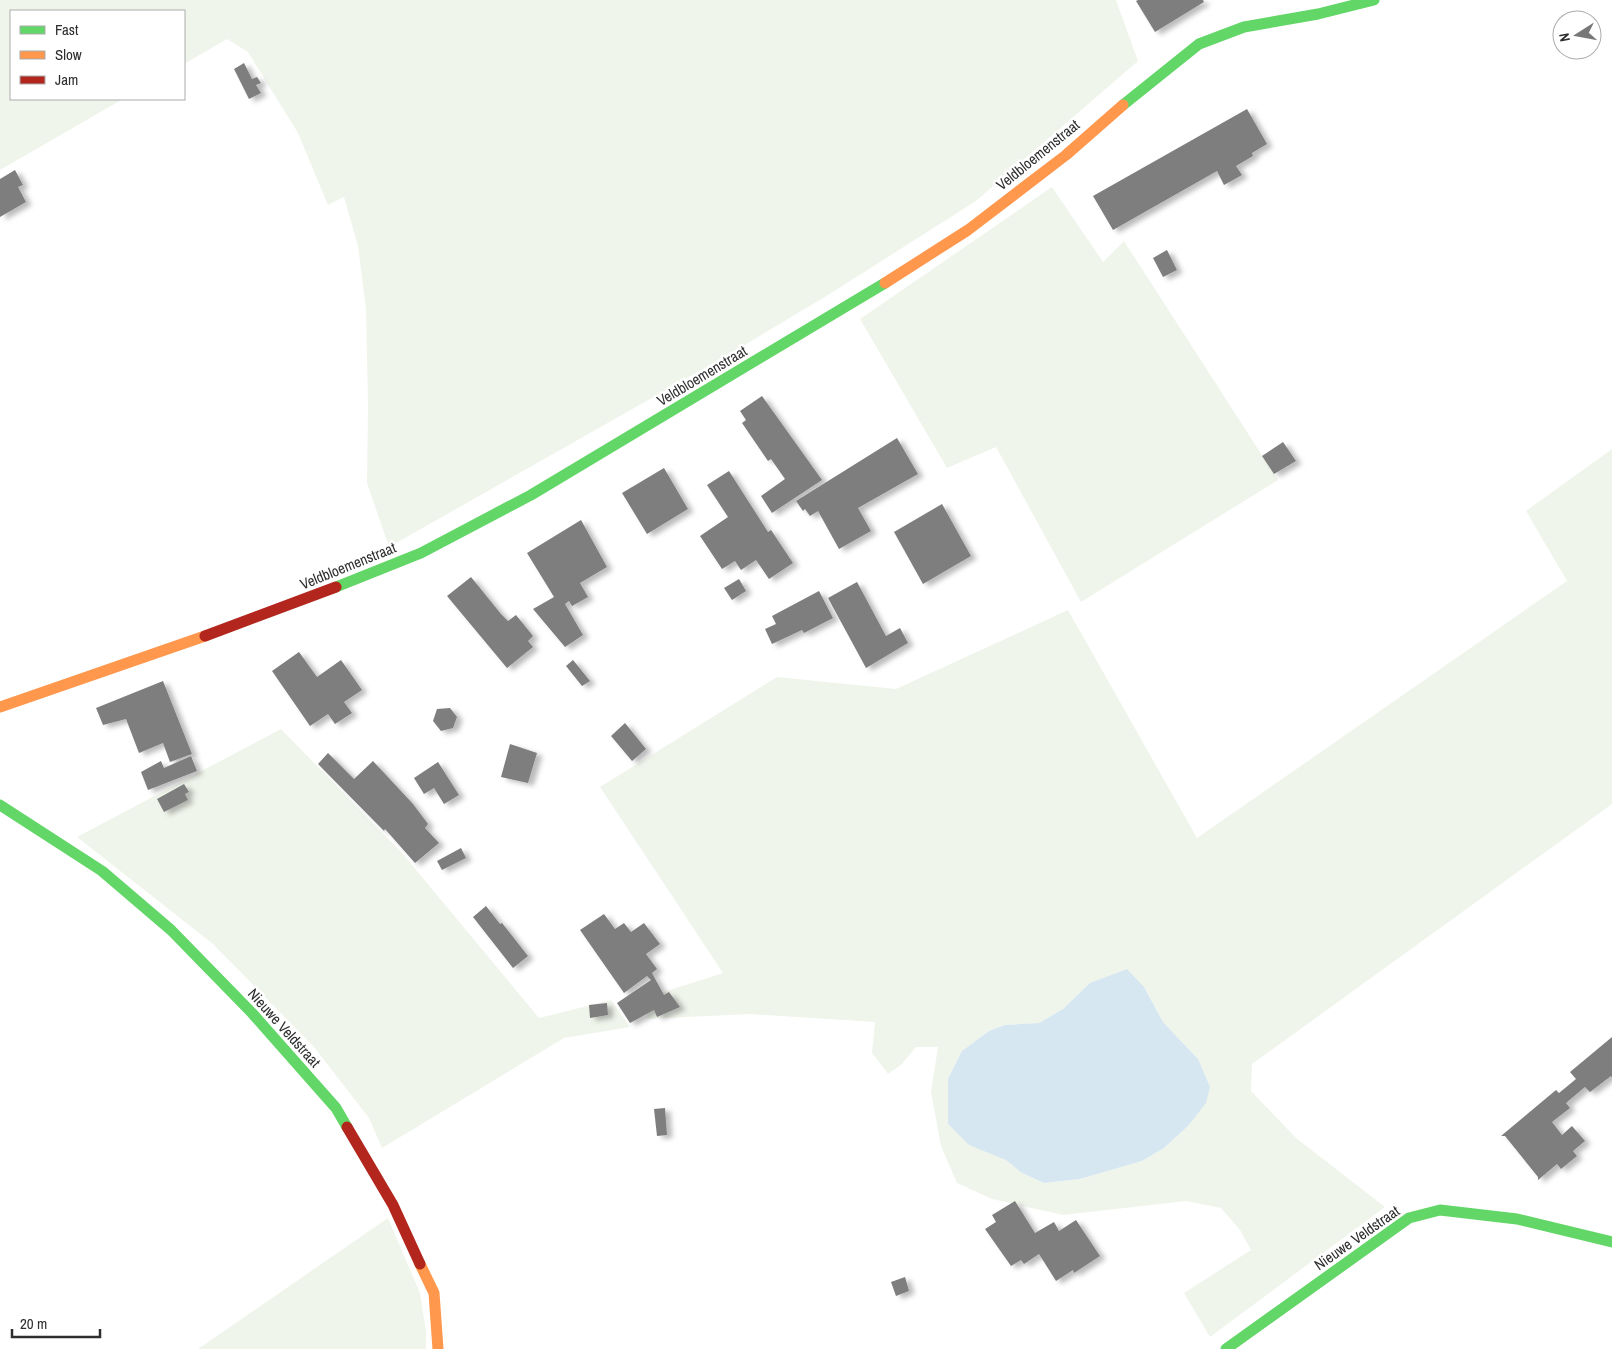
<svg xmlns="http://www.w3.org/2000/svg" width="1612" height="1349" font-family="'Archivo Narrow',sans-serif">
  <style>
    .green { fill: #f0f5eb; fill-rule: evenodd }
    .water { fill: #d6e7f2 }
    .building { fill: #7e7e7e; filter: url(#shadow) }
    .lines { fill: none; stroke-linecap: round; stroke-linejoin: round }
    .fast { stroke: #63d668; stroke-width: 11 }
    .slow { stroke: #ff974d; stroke-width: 11 }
    .jam { stroke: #b3261e; stroke-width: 11 }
    .labels { text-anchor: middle; stroke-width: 5; stroke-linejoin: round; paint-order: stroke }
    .street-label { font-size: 15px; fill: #2e2e2e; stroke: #fff }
  </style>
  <defs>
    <filter id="shadow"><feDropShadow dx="5.5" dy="3" stdDeviation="2.5" flood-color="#0004"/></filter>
  </defs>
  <rect width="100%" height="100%" fill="#fff"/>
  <g class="green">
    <polygon points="0,0 1116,0 1138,61 976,201 828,295 733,352 389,547 367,483 368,405 366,309 358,246 344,197 328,205 298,133 248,52 227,39 184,64 184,11 11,11 11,99 123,99 0,170"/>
    <polygon points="1052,187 1103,262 1124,241 1278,480 1081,602 996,447 947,468 860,319"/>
    <path d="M1612 449V804L1252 1064 1251 1091 1296 1138 1385 1207 1210 1337 1184 1293 1251 1250 1240 1230 1221 1208 1186 1201 1063 1215 992 1199 957 1183 941 1146 931 1092 938 1047H916L902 1064 888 1074 872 1053 875 1022 750 1014 646 1019 651 996 723 973 600 787 777 677 896 689 1068 610 1197 838 1567 581 1526 511ZM1090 983 1144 987 1163 1022 1198 1059 1188 1126 1164 1148 1142 1161 1080 1179 1044 1183 1022 1173 1006 1160 962 1051 989 1031 1005 1025 1039 1023 1063 1009Z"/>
    <polygon points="281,729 402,853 539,1018 611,1000 630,1027 564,1038 382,1148 369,1118 314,1047 213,944 77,837"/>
    <polygon points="388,1218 420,1293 426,1331 426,1349 198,1349"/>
  </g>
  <polygon class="water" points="1127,969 1144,987 1163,1022 1198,1059 1210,1087 1206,1103 1188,1126 1164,1148 1142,1161 1080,1179 1044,1183 1022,1173 1006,1160 969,1145 948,1124 948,1079 962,1051 989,1031 1005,1025 1039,1023 1063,1009 1090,983"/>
  <g class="building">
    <polygon points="1138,0 1203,0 1204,2 1155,32 1136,1"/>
    <polygon points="244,63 252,79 257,77 261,83 256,85 261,93 249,99 234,69"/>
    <polygon points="1247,109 1267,144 1252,153 1253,156 1236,166 1242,175 1224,185 1217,171 1113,230 1093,196"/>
    <polygon points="15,170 23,185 18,187 26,202 0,217 0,179"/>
    <polygon points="1167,250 1177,270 1163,277 1153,258"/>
    <polygon points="762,396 822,480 772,513 761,496 785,479 771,459 768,461 742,423 746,420 740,411"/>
    <polygon points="897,438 918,474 858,508 871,531 839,549 818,511 810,516 805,509 803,511 796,501"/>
    <polygon points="1283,442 1296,461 1274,474 1262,456"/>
    <polygon points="664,468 688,509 647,534 622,493"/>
    <polygon points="729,471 768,532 771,530 793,563 769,579 756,560 741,570 735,561 722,569 700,536 728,517 707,485"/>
    <polygon points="942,504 971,556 923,584 894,532"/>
    <polygon points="581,520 607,567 580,583 588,597 572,606 569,601 565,604 583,635 565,647 533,609 554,597 527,553"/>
    <polygon points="471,577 501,614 508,621 516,615 533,636 528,641 533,647 507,668 447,596"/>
    <polygon points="739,579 746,591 732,600 724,588"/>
    <polygon points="857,582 886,636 900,628 908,643 866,668 828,598"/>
    <polygon points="819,591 833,618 804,633 802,630 772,644 765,629 776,624 772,616"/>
    <polygon points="299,652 317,677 341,660 362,690 344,702 352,713 335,724 328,714 310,726 272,671"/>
    <polygon points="573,660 590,681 582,686 566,666"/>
    <polygon points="163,681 192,754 170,762 163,743 139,753 126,719 103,725 96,708"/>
    <polygon points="450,708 457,717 453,728 441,731 433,721 437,709"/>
    <polygon points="625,723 646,749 632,761 611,736"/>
    <polygon points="510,744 537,753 528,783 501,777"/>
    <polygon points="328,753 354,779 373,761 413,804 428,824 425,828 439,843 415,863 385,829 384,831 318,764"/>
    <polygon points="191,756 197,771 148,790 141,772 161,761 164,768"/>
    <polygon points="438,762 459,795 444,804 434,788 424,794 414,778"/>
    <polygon points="184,784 189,792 185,794 188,800 164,812 157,799"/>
    <polygon points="461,848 466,858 442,870 437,861"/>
    <polygon points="486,906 500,924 502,923 528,956 513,968 473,917"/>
    <polygon points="604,914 615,929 624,923 631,932 644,923 660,944 646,954 657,969 652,973 664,995 669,992 680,1007 657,1017 654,1010 630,1023 617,1003 651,980 647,976 624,993 580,930"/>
    <polygon points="607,1003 608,1015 590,1018 589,1005"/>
    <polygon points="1612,1037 1612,1078 1611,1076 1590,1092 1585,1087 1566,1103 1570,1108 1552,1122 1562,1135 1572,1126 1585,1141 1573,1151 1577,1156 1561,1169 1557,1164 1538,1180 1538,1177 1505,1136 1501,1136 1556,1090 1559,1093 1576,1079 1570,1072"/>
    <polygon points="665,1108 667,1135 657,1136 654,1109"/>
    <polygon points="1015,1201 1035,1233 1054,1222 1059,1231 1076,1220 1100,1256 1074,1273 1073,1270 1056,1281 1039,1254 1024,1264 1021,1260 1011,1266 985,1229 996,1222 992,1215"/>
    <polygon points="905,1277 909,1291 896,1296 891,1282"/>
  </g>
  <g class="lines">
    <g class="fast">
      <polyline points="1123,105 1199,44 1244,27 1318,14 1374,0"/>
      <polyline points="336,587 421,553 531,495 885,283"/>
      <polyline points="0,805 102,871 171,930 252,1013 336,1108 347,1127"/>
      <polyline points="1226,1349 1409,1218 1440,1210 1517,1219 1612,1242"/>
    </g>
    <g class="slow">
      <polyline points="885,283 968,230 1066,155 1123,105"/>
      <polyline points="0,707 205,636"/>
      <polyline points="420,1264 434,1293 438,1349"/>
    </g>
    <g class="jam">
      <polyline points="205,636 336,587"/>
      <polyline points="347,1127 393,1205 420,1264"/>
    </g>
  </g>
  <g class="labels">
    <g class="street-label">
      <text transform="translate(1038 155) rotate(-39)" y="5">Veldbloemenstraat</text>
      <text transform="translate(702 376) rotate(-31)" y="5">Veldbloemenstraat</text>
      <text transform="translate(348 566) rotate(-22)" y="5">Veldbloemenstraat</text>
      <text transform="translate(284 1028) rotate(48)" y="5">Nieuwe Veldstraat</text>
      <text transform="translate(1357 1238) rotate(-35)" y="5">Nieuwe Veldstraat</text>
    </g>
  </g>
  <rect x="10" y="10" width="175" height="90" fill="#ffffff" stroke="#ababab"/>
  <rect x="20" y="26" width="25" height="8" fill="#63d668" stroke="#ababab"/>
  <text x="55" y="35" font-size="15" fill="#2e2e2e">Fast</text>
  <rect x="20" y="51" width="25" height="8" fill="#ff974d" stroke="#ababab"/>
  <text x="55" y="60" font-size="15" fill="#2e2e2e">Slow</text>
  <rect x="20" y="76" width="25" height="8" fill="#b3261e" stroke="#ababab"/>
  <text x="55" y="85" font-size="15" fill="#2e2e2e">Jam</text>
  <g transform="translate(1577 35) rotate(259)"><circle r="24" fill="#ffffff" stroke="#ababab"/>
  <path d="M0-4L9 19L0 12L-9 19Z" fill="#777777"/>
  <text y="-8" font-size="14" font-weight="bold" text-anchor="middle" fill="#2e2e2e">N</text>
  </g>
  <path d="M12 1329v8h88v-8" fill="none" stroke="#2e2e2e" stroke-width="2.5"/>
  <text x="20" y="1329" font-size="15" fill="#2e2e2e" stroke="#ffffff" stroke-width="4" paint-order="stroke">20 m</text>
</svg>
